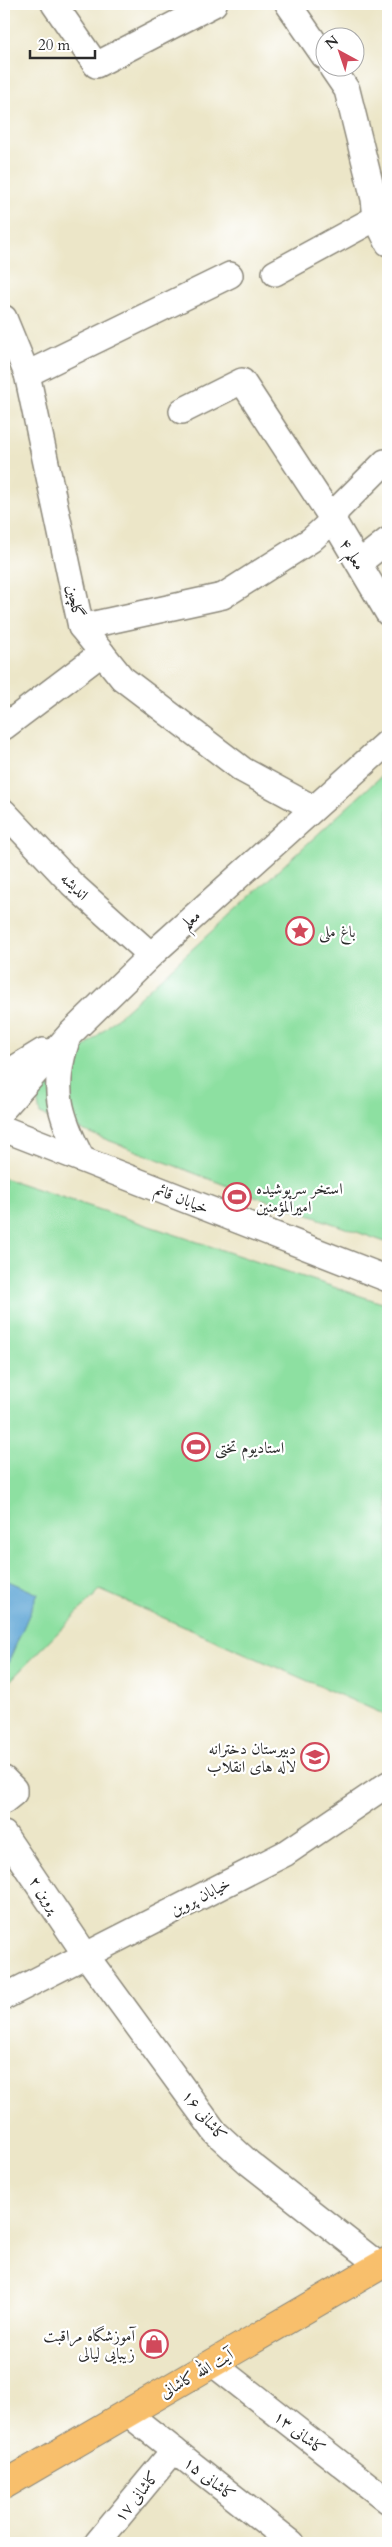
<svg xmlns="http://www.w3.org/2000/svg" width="392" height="2547" font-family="Cardo,Amiri,serif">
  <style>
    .green { fill: #8de0a1; stroke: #5c8666 }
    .water { fill: #5fa6d5; stroke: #456880 }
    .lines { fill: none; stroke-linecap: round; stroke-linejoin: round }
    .minor-casing { stroke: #8c887a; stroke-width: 28 }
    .major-casing { stroke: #8c887a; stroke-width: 30 }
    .minor { stroke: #fff; stroke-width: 25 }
    .major { stroke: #f8bf6c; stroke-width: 28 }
    .labels { text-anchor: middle; stroke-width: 4.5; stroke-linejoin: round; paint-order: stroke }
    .street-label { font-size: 16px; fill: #2b2b2b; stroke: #fff }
    .poi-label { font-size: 16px; fill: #2b2b2b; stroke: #fff; text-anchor: start }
  </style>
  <rect width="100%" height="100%" fill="#fff"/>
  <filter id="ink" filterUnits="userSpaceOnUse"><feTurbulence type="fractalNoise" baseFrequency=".02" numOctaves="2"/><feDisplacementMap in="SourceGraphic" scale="10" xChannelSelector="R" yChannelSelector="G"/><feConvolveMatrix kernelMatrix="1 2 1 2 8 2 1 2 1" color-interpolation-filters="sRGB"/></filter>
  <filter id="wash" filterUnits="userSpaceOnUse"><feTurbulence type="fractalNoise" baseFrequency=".0096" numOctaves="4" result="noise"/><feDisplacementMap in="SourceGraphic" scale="20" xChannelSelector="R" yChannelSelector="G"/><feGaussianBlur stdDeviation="1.12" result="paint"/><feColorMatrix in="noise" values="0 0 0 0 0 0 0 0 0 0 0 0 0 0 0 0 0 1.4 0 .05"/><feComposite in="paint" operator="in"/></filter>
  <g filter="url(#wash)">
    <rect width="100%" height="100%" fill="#ece6c8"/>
    <g class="green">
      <polygon points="388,770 388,1243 238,1190 40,1114 36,1092"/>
      <polygon points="4,1178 388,1305 388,1716 100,1590 4,1687"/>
    </g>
    <polygon class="water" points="4,1579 38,1594 5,1670 4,1669"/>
  </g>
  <g filter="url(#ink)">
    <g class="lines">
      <defs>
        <g id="minor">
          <polyline points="54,4 96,65 214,4"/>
          <polyline points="288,4 324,56"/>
          <polyline points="332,68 347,90 374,199 376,218 388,243"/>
          <polyline points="275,273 376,218"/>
          <polyline points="4,318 27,374 81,627 122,678 243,770 313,808"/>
          <polyline points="27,374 230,275"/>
          <polyline points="182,411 242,381 333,520 388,613"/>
          <polyline points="359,563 388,540"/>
          <polyline points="81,627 223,596 311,540 333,520 337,510 385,462"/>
          <polyline points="4,727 102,653"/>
          <polyline points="4,812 72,884 151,955"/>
          <path d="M67 1040C51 1088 59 1115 82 1159"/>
          <polyline points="4,1075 43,1051"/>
          <polyline points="4,1108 69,1035 151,955 388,742"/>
          <polyline points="4,1129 388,1279"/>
          <polyline points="4,1779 14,1789 14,1793 4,1801"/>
          <polyline points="4,1834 85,1954 215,2132 249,2163 380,2266"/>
          <polyline points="4,1997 286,1853 388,1784"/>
          <polyline points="212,2363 388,2501"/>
          <polyline points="127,2413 292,2543"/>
          <polyline points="97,2543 174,2450"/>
        </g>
        <polyline id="major" points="4,2485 388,2261"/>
      </defs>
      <use href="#minor" class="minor-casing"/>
      <use href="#major" class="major-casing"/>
      <use href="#minor" class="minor"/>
      <use href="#major" class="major"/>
    </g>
  </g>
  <defs>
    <symbol id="sight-ring" viewBox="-11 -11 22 22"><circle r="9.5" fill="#fff" stroke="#d1495b" stroke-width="1.5"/><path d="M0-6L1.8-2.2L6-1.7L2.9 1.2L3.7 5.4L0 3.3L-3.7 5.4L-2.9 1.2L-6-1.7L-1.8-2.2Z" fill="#d1495b"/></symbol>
    <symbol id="stadium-ring" viewBox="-11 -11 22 22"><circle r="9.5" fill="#fff" stroke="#d1495b" stroke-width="1.5"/><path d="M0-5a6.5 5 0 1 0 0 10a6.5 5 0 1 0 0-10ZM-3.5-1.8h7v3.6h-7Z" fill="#d1495b"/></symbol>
    <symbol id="school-ring" viewBox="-11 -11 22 22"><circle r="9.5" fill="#fff" stroke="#d1495b" stroke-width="1.5"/><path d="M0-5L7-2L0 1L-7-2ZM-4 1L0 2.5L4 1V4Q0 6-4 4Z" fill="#d1495b"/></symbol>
    <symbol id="shop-ring" viewBox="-11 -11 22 22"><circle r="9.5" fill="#fff" stroke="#d1495b" stroke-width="1.5"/><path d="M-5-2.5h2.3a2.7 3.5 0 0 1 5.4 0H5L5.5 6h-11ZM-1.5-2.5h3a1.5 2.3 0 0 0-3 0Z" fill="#d1495b"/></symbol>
  </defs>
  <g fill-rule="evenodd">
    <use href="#sight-ring" x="284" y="915" width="32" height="32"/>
    <use href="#stadium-ring" x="221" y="1181" width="32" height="32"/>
    <use href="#stadium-ring" x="180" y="1431" width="32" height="32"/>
    <use href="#school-ring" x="299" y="1741" width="32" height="32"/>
    <use href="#shop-ring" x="138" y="2328" width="32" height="32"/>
  </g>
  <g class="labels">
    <g class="street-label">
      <text transform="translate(353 554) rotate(59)" y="6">معلم ۴</text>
      <text transform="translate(76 601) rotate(78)" y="6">گلچین</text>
      <text transform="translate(75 886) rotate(44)" y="6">اندیشه</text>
      <text transform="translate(190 919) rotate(-42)" y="6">معلم</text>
      <text transform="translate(182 1198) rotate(21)" y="6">خیابان قائم</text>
      <text transform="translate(45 1894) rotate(56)" y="6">پروین ۲</text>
      <text transform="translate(200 1896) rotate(-27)" y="6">خیابان پروین</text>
      <text transform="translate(205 2115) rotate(51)" y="6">کاشانی ۱۶</text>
      <text transform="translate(196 2373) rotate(-30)" y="6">آیت الله کاشانی</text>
      <text transform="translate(300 2432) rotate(38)" y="6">کاشانی ۱۳</text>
      <text transform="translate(210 2478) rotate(38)" y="6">کاشانی ۱۵</text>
      <text transform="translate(136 2496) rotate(-51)" y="6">کاشانی ۱۷</text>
    </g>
    <g class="poi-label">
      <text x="319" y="937">باغ ملی</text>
      <text x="256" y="1194">استخر سرپوشیده<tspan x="256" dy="18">امیرالمؤمنین</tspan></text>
      <text x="215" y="1453">استادیوم تختی</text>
      <text x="296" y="1754" text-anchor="end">دبیرستان دخترانه<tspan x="296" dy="18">لاله های انقلاب</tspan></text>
      <text x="135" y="2341" text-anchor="end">آموزشگاه مراقبت<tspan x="135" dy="18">زیبایی لیالی</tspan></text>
    </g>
  </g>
  <rect width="392" height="2547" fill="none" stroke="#fff" stroke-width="20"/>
  <g transform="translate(340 52) rotate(320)"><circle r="24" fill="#ffffff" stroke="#aaaaaa"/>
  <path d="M0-4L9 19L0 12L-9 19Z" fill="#d1495b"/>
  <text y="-8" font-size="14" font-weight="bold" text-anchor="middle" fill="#2b2b2b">N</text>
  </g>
  <path d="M30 50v8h65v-8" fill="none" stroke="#2b2b2b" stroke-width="2.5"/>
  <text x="38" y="50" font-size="15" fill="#2b2b2b" stroke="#ffffff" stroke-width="4" paint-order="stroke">20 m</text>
</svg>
